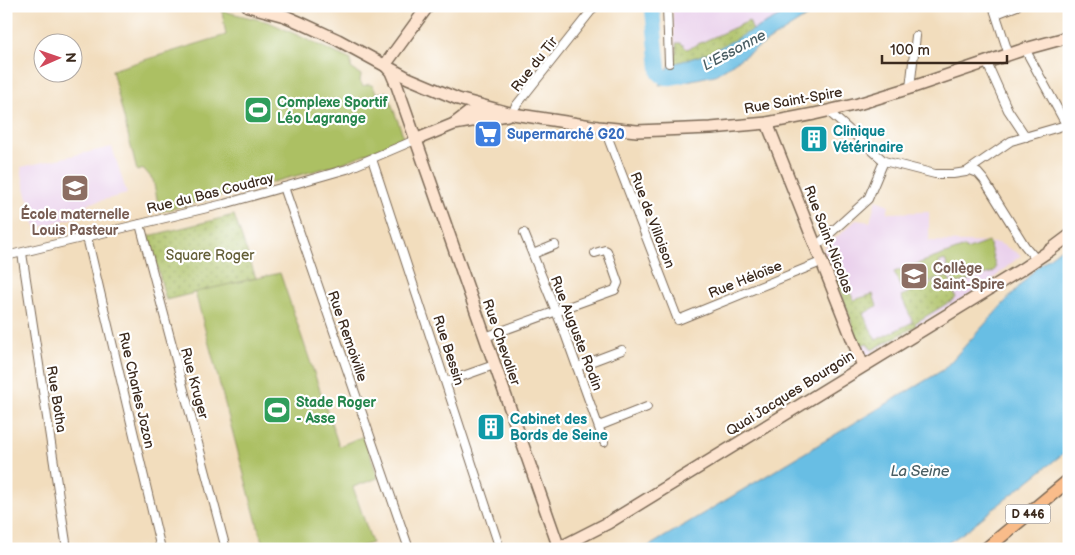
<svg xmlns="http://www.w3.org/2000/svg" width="1075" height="555" font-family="'Balsamiq Sans',sans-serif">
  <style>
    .built { fill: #ead1ec }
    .grass { fill: url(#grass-dots); stroke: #747541 }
    .pitch { fill: #acc064; stroke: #747541 }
    .water { fill: #67bee4; stroke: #517481 }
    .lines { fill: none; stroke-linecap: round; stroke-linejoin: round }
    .river { stroke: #67bee4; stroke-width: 15 }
    .street-casing { stroke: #7b6956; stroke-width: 10 }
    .secondary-casing { stroke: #7b6956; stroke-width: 14 }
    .primary-casing { stroke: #7b6956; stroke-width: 15 }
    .street { stroke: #fff; stroke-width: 8 }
    .secondary { stroke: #fde4d0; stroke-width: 11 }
    .primary { stroke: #f9bc8a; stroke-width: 12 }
    .labels { text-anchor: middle; stroke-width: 4.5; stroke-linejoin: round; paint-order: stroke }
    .shield { fill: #fff; stroke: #766a62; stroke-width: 1 }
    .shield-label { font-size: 12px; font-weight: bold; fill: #3b2a1e }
    .street-label { font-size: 14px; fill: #3b2a1e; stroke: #fff }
    .leisure-label { font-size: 14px; font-weight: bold; fill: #27864d; stroke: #fff; text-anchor: start }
    .culture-label { font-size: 14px; font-weight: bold; fill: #0d838f; stroke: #fff; text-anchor: start }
    .shop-label { font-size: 14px; font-weight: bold; fill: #366cbe; stroke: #fff; text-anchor: start }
    .education-label { font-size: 14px; font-weight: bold; fill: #785e54; stroke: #fff }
    .park-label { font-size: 14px; fill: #635e36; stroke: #fff }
    .water-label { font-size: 15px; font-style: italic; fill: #4a5e63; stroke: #fff }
  </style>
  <defs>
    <pattern id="grass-dots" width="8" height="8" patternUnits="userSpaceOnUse" patternTransform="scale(1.25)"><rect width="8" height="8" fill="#acc064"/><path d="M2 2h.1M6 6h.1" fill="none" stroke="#8d9c52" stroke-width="1.8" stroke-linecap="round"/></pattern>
  </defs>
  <rect width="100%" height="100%" fill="#fff"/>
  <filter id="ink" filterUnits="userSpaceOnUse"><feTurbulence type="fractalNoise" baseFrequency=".02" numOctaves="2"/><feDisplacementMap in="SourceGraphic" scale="10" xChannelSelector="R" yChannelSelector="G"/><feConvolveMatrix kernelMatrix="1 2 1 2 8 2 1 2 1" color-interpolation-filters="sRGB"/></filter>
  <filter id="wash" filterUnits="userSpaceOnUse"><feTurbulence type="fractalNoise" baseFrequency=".0096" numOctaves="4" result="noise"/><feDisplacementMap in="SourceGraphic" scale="20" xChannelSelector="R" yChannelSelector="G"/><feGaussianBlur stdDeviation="1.12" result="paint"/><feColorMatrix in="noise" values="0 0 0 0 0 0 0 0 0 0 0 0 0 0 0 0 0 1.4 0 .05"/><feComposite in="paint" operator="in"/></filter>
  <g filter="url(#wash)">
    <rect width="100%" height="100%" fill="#f2ddbd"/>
    <g class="built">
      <polygon points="672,6 784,6 787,13 709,53 670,65 677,52 675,46"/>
      <polygon points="112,147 127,194 87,204 90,213 36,228 23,180 21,167"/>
      <polygon points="876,200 889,205 887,213 929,212 929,241 999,243 1021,255 988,283 866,356 823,249 856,220 870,222"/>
    </g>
    <g class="grass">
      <polygon points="749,21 753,31 709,53 670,65 677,52 676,43 681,43 687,49"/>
      <polygon points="234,215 256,278 166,300 149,236"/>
      <polygon points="834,263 854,300 873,294 877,306 863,314 876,340 913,322 901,296 948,276 956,298 915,323 916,326 872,350 867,343 860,346 831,264"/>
    </g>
    <g class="pitch">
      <polygon points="222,11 269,22 351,60 351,68 361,75 360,81 363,86 369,84 373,86 376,93 387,92 403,135 400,140 337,165 160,212 153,180 144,169 137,171 112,70 226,35"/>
      <polygon points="988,242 991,246 990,246 996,268 993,272 959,283 954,282 945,260 939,262 943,276 940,278 902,291 894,272 965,247 966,250"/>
      <polygon points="280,273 339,446 364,436 378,478 353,487 372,543 354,549 264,549 195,292"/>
    </g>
    <g class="water">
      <polygon points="799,6 823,6 715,75 682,82 659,85 670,65 709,53"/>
      <polygon points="1069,242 1069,449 963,533 939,549 644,549 943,370 1036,268"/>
    </g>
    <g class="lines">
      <path class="river" d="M652 6 659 73C666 81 673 77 683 75"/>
    </g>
  </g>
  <g filter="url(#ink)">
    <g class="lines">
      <defs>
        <g id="street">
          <polyline points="667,6 669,63"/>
          <polyline points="993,6 1009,55"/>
          <polyline points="996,14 1017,6"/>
          <polyline points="1025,49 1068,128"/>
          <polyline points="987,63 1008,110 1026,137"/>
          <polyline points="910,88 916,36"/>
          <polyline points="828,111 884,161 935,174 953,174 966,172 1011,141 1066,125"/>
          <polyline points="513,114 515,107 595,6"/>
          <polyline points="609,129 608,138 678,320 821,262"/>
          <polyline points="372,159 500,549"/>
          <polyline points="970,170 978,173 984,180 1025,246 1036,259"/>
          <polyline points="284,187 409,549"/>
          <polyline points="140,224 226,549"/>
          <polyline points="524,233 564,331 604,442"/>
          <polyline points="87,237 161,549"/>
          <polyline points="815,247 868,199 884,161"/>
          <polyline points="22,253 67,549"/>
          <polyline points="533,254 555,245"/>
          <polyline points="6,256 224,204 284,187 347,169 415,140"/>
          <polyline points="485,337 615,290 618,283 607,251 605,250 595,253"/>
          <polyline points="577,367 622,350"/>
          <polyline points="446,382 494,365"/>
          <polyline points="599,426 647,407"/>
        </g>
        <g id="secondary">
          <polyline points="248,6 285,16 301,23 338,40 408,78 458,99 513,114 598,127 637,131 711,128 767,123 814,114 858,104 910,88 1025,49 1069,37"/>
          <polyline points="385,65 391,72 397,86 559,548 608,523 1022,269 1049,251 1069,236"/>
          <polyline points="385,65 428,6"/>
          <polyline points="455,123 468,113 490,110"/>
          <polyline points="767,123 863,366"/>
          <polyline points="415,140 454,124 507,115"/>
        </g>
        <polyline id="primary" points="986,549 1069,480"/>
      </defs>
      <use href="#street" class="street-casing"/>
      <use href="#secondary" class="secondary-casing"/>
      <use href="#primary" class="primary-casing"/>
      <use href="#street" class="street"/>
      <use href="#secondary" class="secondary"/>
      <use href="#primary" class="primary"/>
    </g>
  </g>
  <defs>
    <symbol id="stadium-square" viewBox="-11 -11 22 22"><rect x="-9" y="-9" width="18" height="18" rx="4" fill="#2e9e5b" stroke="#fff"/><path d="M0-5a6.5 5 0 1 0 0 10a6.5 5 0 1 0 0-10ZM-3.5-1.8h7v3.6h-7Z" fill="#fff"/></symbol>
    <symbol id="supermarket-square" viewBox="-11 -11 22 22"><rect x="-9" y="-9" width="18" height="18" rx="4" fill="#3f7fe0" stroke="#fff"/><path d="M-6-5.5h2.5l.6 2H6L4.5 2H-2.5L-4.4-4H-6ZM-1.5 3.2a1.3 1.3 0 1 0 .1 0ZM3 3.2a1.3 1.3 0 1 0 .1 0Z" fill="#fff"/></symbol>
    <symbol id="building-square" viewBox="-11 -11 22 22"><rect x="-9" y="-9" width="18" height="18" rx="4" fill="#0f9aa8" stroke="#fff"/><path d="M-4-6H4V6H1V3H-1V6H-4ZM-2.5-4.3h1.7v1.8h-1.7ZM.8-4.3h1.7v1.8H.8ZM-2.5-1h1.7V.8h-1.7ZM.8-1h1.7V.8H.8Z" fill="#fff"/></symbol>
    <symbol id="school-square" viewBox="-11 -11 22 22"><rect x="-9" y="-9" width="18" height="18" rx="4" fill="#8d6e63" stroke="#fff"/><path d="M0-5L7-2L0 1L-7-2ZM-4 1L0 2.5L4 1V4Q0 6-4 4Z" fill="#fff"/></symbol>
  </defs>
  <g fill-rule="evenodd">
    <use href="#stadium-square" x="242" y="94" width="32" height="32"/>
    <use href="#supermarket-square" x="472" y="118" width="32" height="32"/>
    <use href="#building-square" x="798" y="123" width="32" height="32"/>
    <use href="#school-square" x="59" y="172" width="32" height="32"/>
    <use href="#school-square" x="898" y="260" width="32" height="32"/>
    <use href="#stadium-square" x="261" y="394" width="32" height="32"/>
    <use href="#building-square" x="475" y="411" width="32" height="32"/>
  </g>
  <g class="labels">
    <rect class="shield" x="1005.5" y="504.5" width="45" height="19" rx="4"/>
    <g class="shield-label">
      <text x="1028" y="518">D 446</text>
    </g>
    <g class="street-label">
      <text transform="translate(534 64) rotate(-52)" y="5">Rue du Tir</text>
      <text transform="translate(793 100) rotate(-10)" y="5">Rue Saint-Spire</text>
      <text transform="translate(210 193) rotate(-14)" y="5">Rue du Bas Coudray</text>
      <text transform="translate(653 220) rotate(69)" y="5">Rue de Villoison</text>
      <text transform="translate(829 239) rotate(69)" y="5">Rue Saint-Nicolas</text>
      <text transform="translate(745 279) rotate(-22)" y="5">Rue Héloïse</text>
      <text transform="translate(577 333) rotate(69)" y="5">Rue Auguste Rodin</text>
      <text transform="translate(348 336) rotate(71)" y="5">Rue Remoiville</text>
      <text transform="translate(502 342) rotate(71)" y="5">Rue Chevalier</text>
      <text transform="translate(449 350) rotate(72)" y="5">Rue Bessin</text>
      <text transform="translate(195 383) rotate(75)" y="5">Rue Kruger</text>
      <text transform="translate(137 390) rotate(77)" y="5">Rue Charles Jozon</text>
      <text transform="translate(790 393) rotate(-32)" y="5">Quai Jacques Bourgoin</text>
      <text transform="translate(57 399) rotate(81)" y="5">Rue Botha</text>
    </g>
    <g class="leisure-label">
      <text x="277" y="107">Complexe Sportif<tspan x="277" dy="16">Léo Lagrange</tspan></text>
      <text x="296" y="407">Stade Roger<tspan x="296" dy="16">- Asse</tspan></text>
    </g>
    <g class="culture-label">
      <text x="833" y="136">Clinique<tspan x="833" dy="16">Vétérinaire</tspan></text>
      <text x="510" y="424">Cabinet des<tspan x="510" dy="16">Bords de Seine</tspan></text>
    </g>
    <g class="shop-label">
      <text x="507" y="139">Supermarché G20</text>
    </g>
    <g class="education-label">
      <text x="75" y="219">École maternelle<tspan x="75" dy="16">Louis Pasteur</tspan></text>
      <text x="933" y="273" text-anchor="start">Collège<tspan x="933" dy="16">Saint-Spire</tspan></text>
    </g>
    <g class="park-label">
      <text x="210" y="260">Square Roger</text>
    </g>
    <g class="water-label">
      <text transform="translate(734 50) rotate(-28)" y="5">L'Essonne</text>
      <text x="920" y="476">La Seine</text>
    </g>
  </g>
  <rect width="1075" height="555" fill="none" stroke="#fff" stroke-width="25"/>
  <g transform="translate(58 58) rotate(88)"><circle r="24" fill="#ffffff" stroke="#b1aaa5"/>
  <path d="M0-4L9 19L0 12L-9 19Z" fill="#d1495b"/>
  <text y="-8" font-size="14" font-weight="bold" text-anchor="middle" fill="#3b2a1e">N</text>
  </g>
  <path d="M882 55v8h125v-8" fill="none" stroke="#3b2a1e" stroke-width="2.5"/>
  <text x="890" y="55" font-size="15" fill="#3b2a1e" stroke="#ffffff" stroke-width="4" paint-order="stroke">100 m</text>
</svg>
